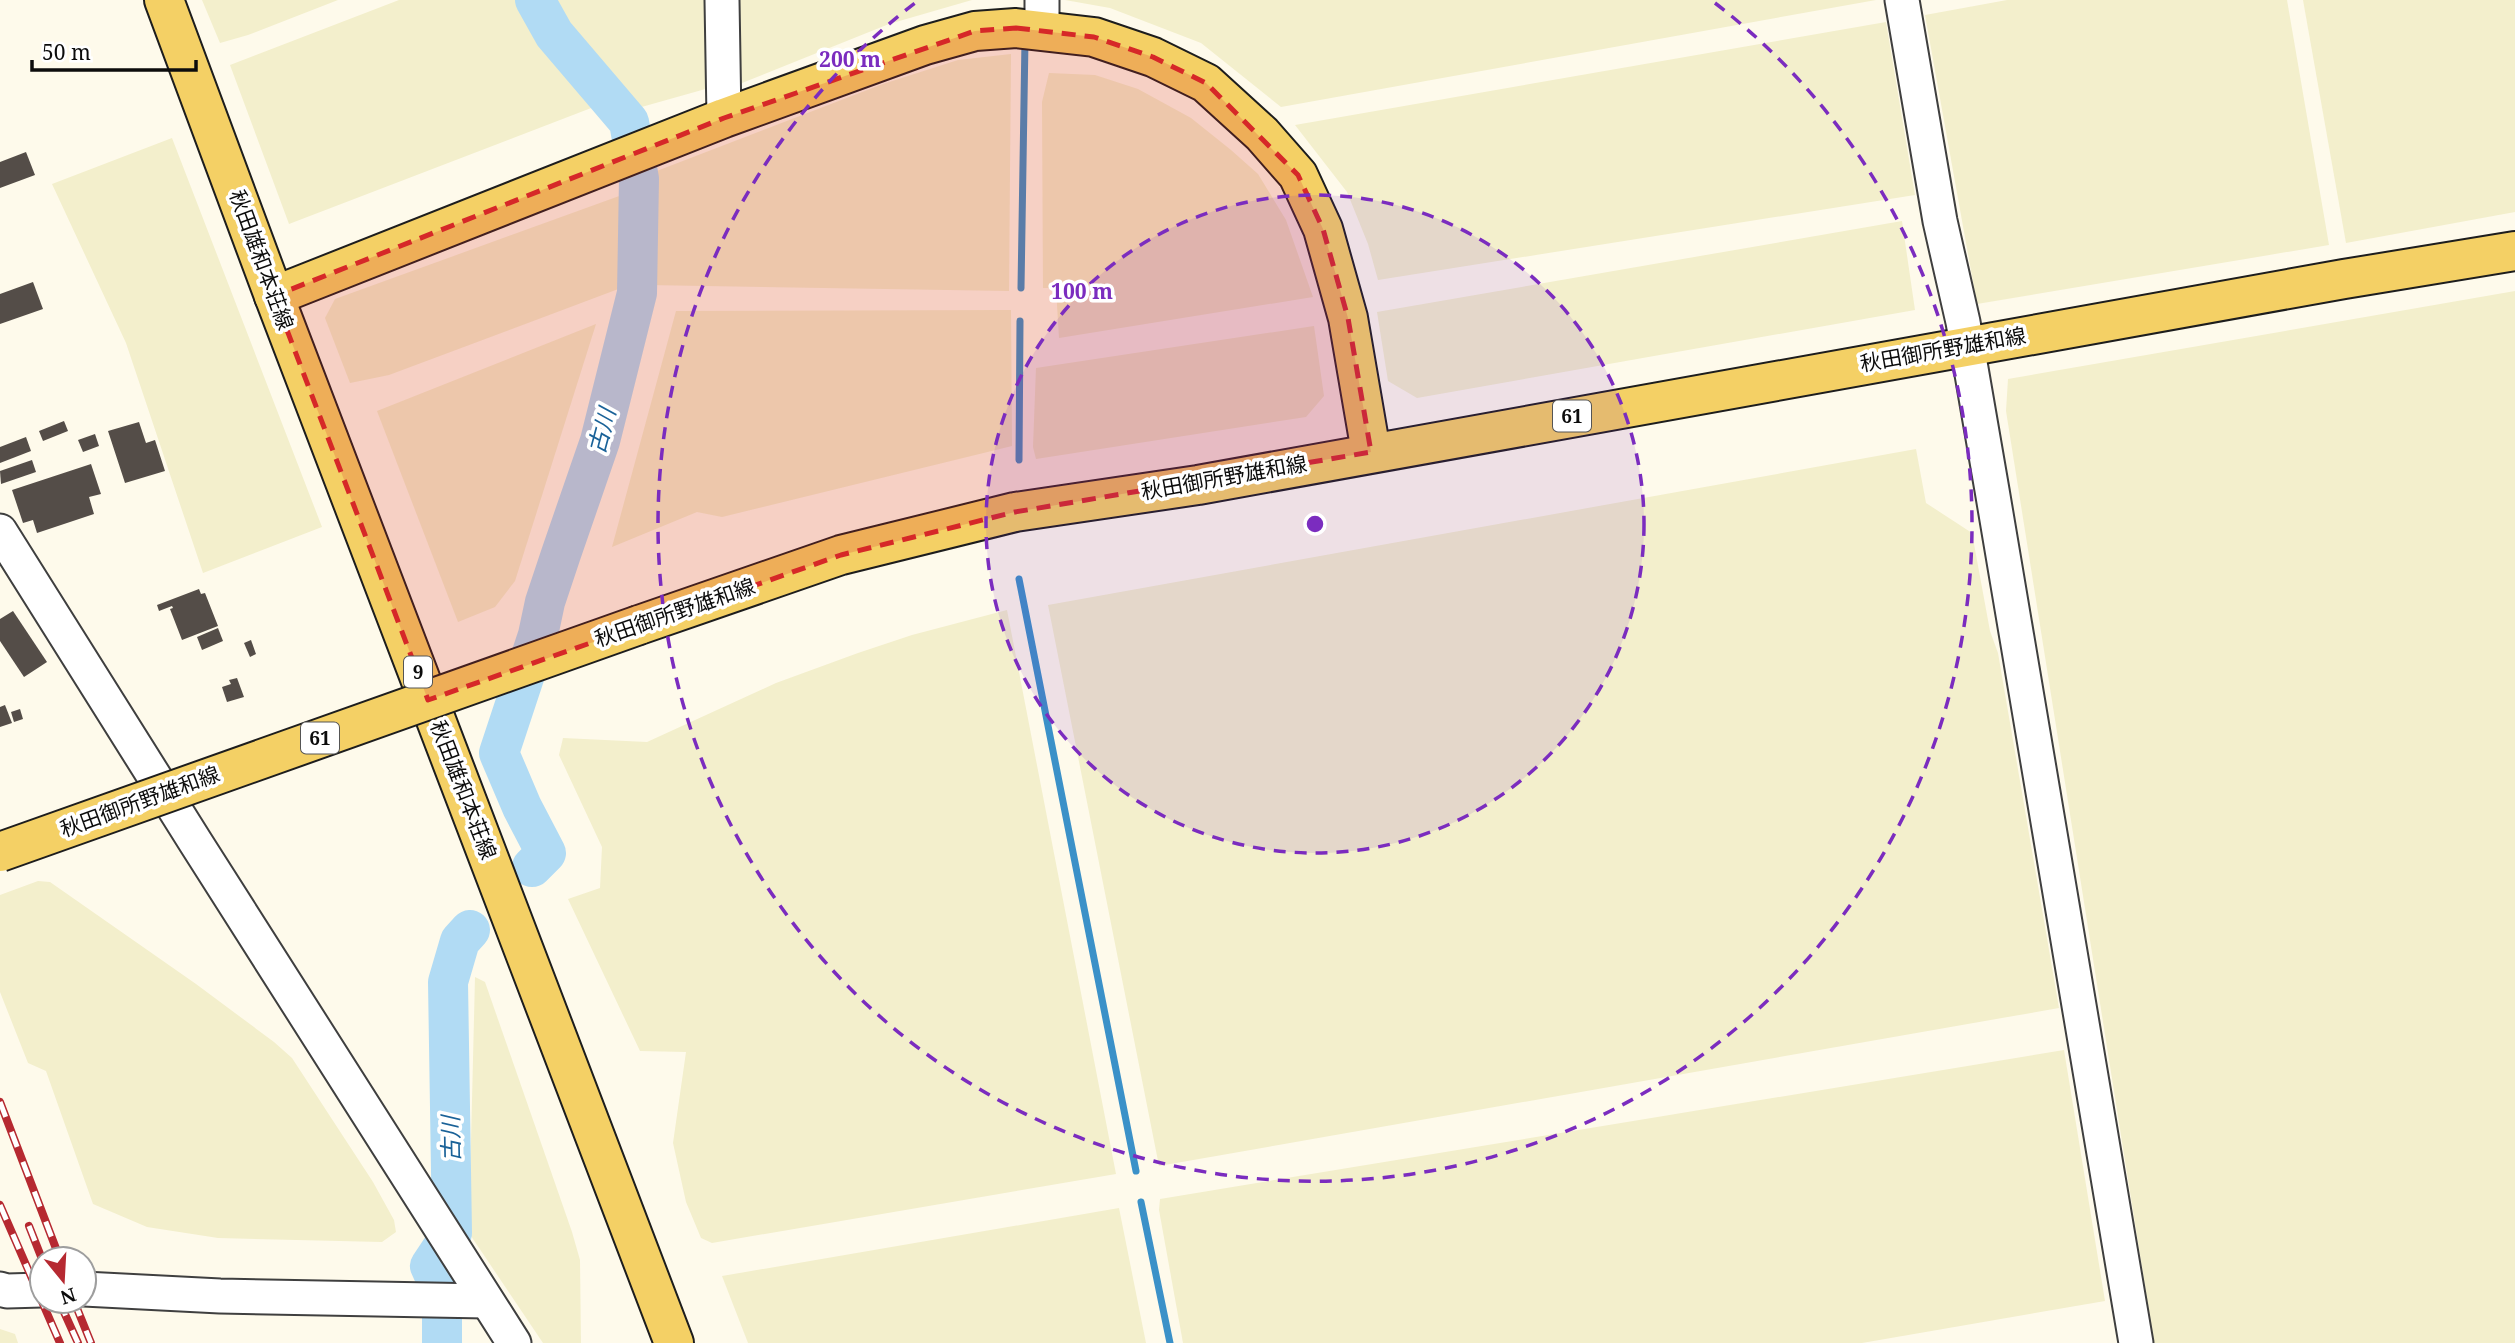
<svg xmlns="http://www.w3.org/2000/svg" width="2515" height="1343" font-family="'Noto Serif','Noto Sans JP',serif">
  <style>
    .farmland { fill: #f3efcc }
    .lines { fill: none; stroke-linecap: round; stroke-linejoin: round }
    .stream { stroke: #3b91c8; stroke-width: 7 }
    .river { stroke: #b1dbf4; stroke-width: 40 }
    .building { fill: #544d48 }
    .minor-casing { stroke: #3f3f3f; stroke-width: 37 }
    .major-casing { stroke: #1d1d1d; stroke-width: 42 }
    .minor { stroke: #fff; stroke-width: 33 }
    .major { stroke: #f4d065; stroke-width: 38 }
    .rail-casing { stroke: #b62931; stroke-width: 8 }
    .rail { stroke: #fff; stroke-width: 5; stroke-dasharray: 16; stroke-linecap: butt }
    .major-bridge-casing { stroke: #1d1d1d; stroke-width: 42; stroke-linecap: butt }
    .major-bridge { stroke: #f4d065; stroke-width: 38 }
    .marked { fill: #d62828; fill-opacity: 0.2; stroke: #d62828; stroke-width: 5; stroke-dasharray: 14 9; stroke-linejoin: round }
    .ring { fill: none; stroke: #7b2cbf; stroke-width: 3.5; stroke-dasharray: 12 9 }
    .labels { text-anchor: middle; stroke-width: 7; stroke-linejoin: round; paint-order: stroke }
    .shield { fill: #fff; stroke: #555; stroke-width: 2 }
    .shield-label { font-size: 19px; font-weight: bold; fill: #0c0c0c }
    .street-label { font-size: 21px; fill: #0c0c0c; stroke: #fff }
    .water-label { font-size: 23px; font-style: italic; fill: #1a6298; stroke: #fff }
    .centre { fill: #7b2cbf; stroke: #fff; stroke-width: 3.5 }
    .ring-label { font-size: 21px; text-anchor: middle; font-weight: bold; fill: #7b2cbf; stroke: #fff; stroke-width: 7; stroke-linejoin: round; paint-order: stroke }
  </style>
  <rect width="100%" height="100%" fill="#fefaeb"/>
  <g class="farmland">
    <polygon points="202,0 338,0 248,35 220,43"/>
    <polygon points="399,0 524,0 529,16 561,60 590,88 599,105 289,224 230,65"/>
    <polygon points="549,0 711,0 709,88 638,108 578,42"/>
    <polygon points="731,0 972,0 889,24 732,87"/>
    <polygon points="1065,0 1876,0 1281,107 1201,43 1110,8"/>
    <polygon points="2007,0 2287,0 2329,245 1977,304 1925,15"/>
    <polygon points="2303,0 2515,0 2515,212 2346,243"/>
    <polygon points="1886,22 1915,195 1378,280 1368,244 1347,192 1295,125"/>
    <polygon points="1011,54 1009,291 647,285 649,174 883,84 958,60"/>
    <polygon points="1049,73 1095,75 1138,89 1191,118 1231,150 1258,174 1286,220 1313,297 1059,338 1056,288 1043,288 1042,102"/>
    <polygon points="172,138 322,527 203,573 126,343 52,184"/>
    <polygon points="622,195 621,288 389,375 350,383 325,318 335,299"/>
    <polygon points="1902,221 1915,310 1417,398 1388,381 1377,312"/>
    <polygon points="2515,291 2515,1343 2154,1343 2006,411 2008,379"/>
    <polygon points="1011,310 1012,446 722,517 697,512 612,547 676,311"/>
    <polygon points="596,324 515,581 495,607 458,622 377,411"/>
    <polygon points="1314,326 1324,396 1306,417 1036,459 1033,447 1036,368"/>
    <polygon points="1916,449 1926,503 1972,533 1990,631 1998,653 2059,1008 1159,1166 1048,605"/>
    <polygon points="1007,610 1116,1174 712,1243 701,1238 686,1202 673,1143 686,1052 640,1051 568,899 600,888 602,847 559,755 563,738 647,742 776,683 858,653 912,635"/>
    <polygon points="38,881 50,882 196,984 274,1042 292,1058 373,1182 394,1220 396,1232 382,1242 218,1238 147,1227 93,1204 46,1071 28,1063 0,992 0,895"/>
    <polygon points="475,977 485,982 572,1232 580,1260 581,1343 543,1343 471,1236 469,1224"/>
    <polygon points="2064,1050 2105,1301 1862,1343 1183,1343 1159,1210 1160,1199"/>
    <polygon points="1119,1208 1146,1343 748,1343 722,1276"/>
    <polygon points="0,1329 15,1334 18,1343 0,1343"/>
  </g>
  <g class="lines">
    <g class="stream">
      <polyline points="1021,288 1025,40"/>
      <polyline points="1019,460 1020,321"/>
      <polyline points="1019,579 1136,1171"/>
      <polyline points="1141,1202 1170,1343"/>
    </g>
    <g class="river">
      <polyline points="532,867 546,853 522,807 499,753 538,635 545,602 561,554 600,441 637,293 639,179 629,122 554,34 535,0"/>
      <polyline points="442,1343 442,1293 430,1266 452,1233 448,982 460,941 470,930"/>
    </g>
  </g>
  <g class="building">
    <polygon points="26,152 35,175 0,188 0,162"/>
    <polygon points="33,282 43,309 0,324 0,294"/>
    <polygon points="64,421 68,431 43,441 39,431"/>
    <polygon points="139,422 146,443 155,440 165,471 125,483 108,431"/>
    <polygon points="95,434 99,446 83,452 78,440"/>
    <polygon points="26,437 31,451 0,463 0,447"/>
    <polygon points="32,460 36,472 1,484 0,471"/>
    <polygon points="91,464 101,494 89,497 94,514 37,533 33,520 23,523 12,490"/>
    <polygon points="199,589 201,594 205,593 218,626 182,640 170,609 173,608 172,606 159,611 157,605"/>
    <polygon points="13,611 47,662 24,677 0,641 0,619"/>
    <polygon points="218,628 223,641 202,650 197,637"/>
    <polygon points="251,640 256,654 250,657 244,643"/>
    <polygon points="237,678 244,697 227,702 222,687 231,684 229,680"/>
    <polygon points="5,705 12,723 0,727 0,707"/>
    <polygon points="20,709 23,719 14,722 11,712"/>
  </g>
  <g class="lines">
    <defs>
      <g id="minor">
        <polyline points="722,0 724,118"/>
        <polyline points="1902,0 1940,221 1963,322 1992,490 2136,1343"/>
        <polyline points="1042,30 1042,0"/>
        <polyline points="0,531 196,843 514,1343"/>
        <polyline points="0,1289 7,1291 42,1290"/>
        <polyline points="84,1289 220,1296 486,1301"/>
      </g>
      <g id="major">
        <polyline points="164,0 274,296 674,1343"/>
        <polyline points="274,296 724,118 925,45 975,31 1016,28 1094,37 1153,57 1206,83 1262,134 1298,175 1323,229 1348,318 1371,452"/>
        <polyline points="639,625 841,555 1015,512 1198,485 2344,279 2515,251"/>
      </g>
    </defs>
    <use href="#minor" class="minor-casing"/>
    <use href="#major" class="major-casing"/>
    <use href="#minor" class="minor"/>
    <use href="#major" class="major"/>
    <defs>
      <g id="rail">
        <polyline points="0,1102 60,1259"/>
        <polyline points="0,1205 60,1343"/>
        <polyline points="29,1226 42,1259"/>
        <polyline points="59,1301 78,1343"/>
        <polyline points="74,1301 91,1343"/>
      </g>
    </defs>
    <use href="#rail" class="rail-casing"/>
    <use href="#rail" class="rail"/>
    <defs>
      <polyline id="major-bridge" points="0,852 639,625"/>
    </defs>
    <use href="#major-bridge" class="major-bridge-casing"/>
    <use href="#major-bridge" class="major-bridge"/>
  </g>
  <path class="marked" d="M1016 28 1094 37 1153 57 1206 83 1298 175 1323 229 1348 318 1371 452 1015 512 841 555 428 700 274 296 724 118 975 31Z"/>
  <circle cx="1315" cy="524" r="329" fill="#7b2cbf" fill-opacity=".12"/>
  <g class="ring">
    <circle cx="1315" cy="524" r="329"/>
    <path d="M1715 3A657 657 0 1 1 915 3"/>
  </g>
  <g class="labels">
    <g class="shield">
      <rect x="1553" y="400.5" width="38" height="31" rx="5"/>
      <rect x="404" y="656.5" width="28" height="31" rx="5"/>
      <rect x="301" y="722.5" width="38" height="31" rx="5"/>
    </g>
    <g class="shield-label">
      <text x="1572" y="423">61</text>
      <text x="418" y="679">9</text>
      <text x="320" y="745">61</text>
    </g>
    <g class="street-label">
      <text transform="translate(261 260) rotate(70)" y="7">秋田雄和本荘線</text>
      <text transform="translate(1943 350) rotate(-10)" y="7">秋田御所野雄和線</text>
      <text transform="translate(1224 478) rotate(-10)" y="7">秋田御所野雄和線</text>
      <text transform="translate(675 613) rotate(-19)" y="7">秋田御所野雄和線</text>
      <text transform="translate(463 790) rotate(69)" y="7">秋田雄和本荘線</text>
      <text transform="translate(140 802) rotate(-20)" y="7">秋田御所野雄和線</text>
    </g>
    <g class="water-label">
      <text transform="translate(602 431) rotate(-75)" y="8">古川</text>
      <text transform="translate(451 1139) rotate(-91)" y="8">古川</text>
    </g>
  </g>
  <circle cx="1315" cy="524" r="10" class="centre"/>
  <g class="ring-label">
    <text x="850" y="67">200 m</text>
    <text x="1082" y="299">100 m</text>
  </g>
  <g transform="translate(63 1280) rotate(162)"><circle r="33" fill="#ffffff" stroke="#9e9e9e" stroke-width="2"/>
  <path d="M0-5L12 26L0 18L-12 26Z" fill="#b62931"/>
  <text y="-10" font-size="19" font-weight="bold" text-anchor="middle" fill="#0c0c0c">N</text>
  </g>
  <path d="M32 60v10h164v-10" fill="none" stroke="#0c0c0c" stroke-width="3.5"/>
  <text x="42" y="60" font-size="21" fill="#0c0c0c" stroke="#ffffff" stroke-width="5" paint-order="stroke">50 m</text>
</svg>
